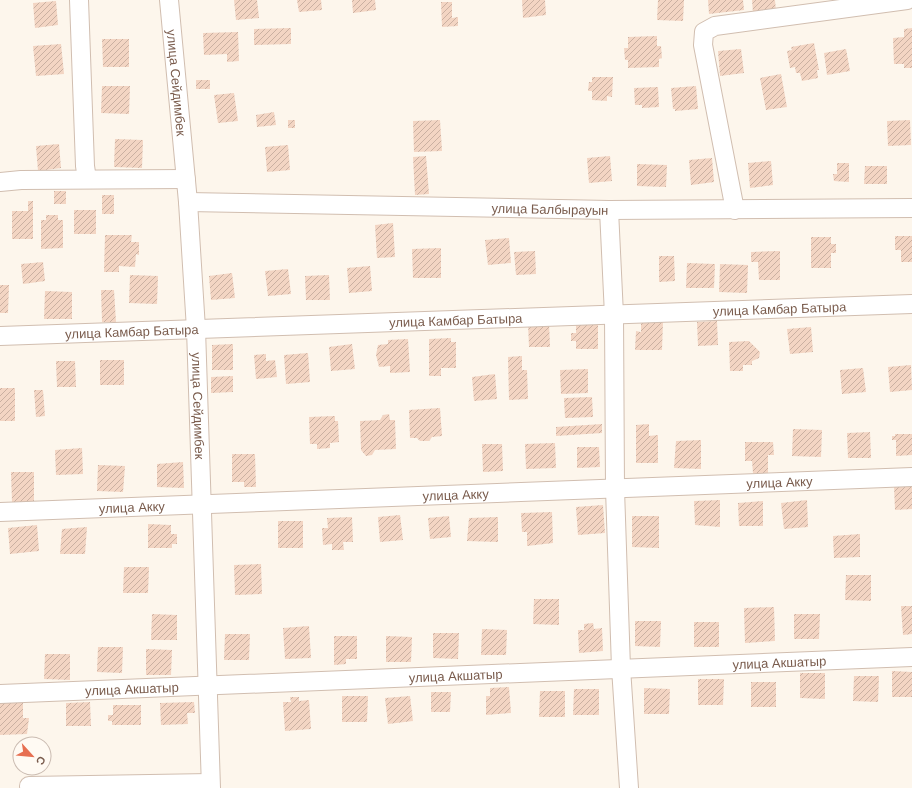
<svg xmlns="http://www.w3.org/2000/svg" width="912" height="788" font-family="Helvetica,sans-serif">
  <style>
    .building { fill: url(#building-hatch) }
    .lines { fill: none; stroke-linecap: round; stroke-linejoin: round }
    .minor-casing { stroke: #d1beb0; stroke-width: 20 }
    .minor { stroke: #fff; stroke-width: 18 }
    .labels { text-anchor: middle; stroke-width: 3.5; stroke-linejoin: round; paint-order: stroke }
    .street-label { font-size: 13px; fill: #7a5c4d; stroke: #fffaf3 }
  </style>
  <defs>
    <pattern id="building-hatch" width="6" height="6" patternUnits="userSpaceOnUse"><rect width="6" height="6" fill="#f3d5c3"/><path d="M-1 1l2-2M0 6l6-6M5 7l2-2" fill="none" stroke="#cab0a1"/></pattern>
  </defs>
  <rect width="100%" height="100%" fill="#fdf6ec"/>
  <g class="building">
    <polygon points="234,0 257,0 259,18 236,20"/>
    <polygon points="297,0 321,0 322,10 299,12"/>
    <polygon points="352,0 375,0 376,10 353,13"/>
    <polygon points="522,0 545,0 546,15 523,18"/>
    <polygon points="658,0 684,0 683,21 657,20"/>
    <polygon points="708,0 743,0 744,10 709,14"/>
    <polygon points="752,0 775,0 776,11 753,13"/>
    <polygon points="56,1 58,25 35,28 33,3"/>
    <polygon points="441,2 452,2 452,18 458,17 458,26 442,27"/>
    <polygon points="291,28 291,44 254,45 254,29"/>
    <polygon points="912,28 912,68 904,68 904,64 894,64 893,38 904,37 904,29"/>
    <polygon points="238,32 239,61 227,62 227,54 204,55 203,33"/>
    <polygon points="657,36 657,46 661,46 662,58 659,59 659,67 628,68 628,60 625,60 624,48 628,48 628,37"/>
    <polygon points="102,39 129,39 129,67 103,67"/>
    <polygon points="814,43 819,70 817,70 818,78 802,81 800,73 796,73 795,67 790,68 787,51 792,50 791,47"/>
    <polygon points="61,44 64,74 36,76 33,46"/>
    <polygon points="741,49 744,73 720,76 718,51"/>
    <polygon points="846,49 850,71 827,75 824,53"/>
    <polygon points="781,74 787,107 766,110 760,78"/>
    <polygon points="592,77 613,77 612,97 607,96 607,101 592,100 592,91 588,91 589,82 592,82"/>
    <rect x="196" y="80" width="14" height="9"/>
    <polygon points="102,86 130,86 129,114 101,113"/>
    <polygon points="696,86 698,109 675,111 675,109 673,109 671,88"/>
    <polygon points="658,87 659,107 642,108 642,105 635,105 634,88"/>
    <polygon points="234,93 238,121 218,123 214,95"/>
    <polygon points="274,112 276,125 257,127 256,115"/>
    <rect x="288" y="120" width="7" height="8"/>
    <polygon points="440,120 442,151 414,152 413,121"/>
    <polygon points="910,120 911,145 888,146 887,121"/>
    <polygon points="115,139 143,140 142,168 114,167"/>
    <polygon points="59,144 61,168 38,171 36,146"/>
    <polygon points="288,145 290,170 267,172 265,147"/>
    <polygon points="426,156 429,194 415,195 413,157"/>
    <polygon points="610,156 612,181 589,183 587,158"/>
    <polygon points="712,158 714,182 691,185 689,160"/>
    <polygon points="771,161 773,185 750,188 748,163"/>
    <polygon points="837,163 849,163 849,182 834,181 833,174 837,174"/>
    <polygon points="637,164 667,165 666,187 637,186"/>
    <polygon points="865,166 887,166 887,184 864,184"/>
    <rect x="54" y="191" width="12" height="13"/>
    <rect x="102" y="195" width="12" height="19"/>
    <polygon points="28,201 33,201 33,239 12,239 12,211 28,211"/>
    <rect x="74" y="210" width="22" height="24"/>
    <polygon points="46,215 58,215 58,220 63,220 63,248 41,249 41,220 46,220"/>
    <polygon points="393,223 395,257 377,258 375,225"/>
    <polygon points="105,235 132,235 131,242 139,242 139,255 136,254 135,267 119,266 119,272 104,272"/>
    <polygon points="895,236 912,236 912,262 901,262 901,250 895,250"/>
    <polygon points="811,237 831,237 831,244 836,244 836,253 831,253 831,268 811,268"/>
    <polygon points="509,238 511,263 488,265 485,240"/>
    <polygon points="441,248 441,278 413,278 412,249"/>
    <polygon points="535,251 536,274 516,275 514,252"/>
    <polygon points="780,251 780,280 759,280 758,262 751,262 751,252"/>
    <polygon points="659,256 674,256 675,281 659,282"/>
    <polygon points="43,262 45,281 23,284 21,264"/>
    <polygon points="687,263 715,264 714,288 686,288"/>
    <polygon points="720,264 748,265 747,293 719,292"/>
    <polygon points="370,266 372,291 349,293 347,268"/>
    <polygon points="288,269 291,294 268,296 265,271"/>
    <polygon points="232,273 235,298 211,300 209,276"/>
    <polygon points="130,275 158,276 157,304 129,303"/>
    <polygon points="329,275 330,300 306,300 305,276"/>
    <polygon points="0,285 9,285 8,313 0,313"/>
    <polygon points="101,290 114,290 116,322 102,322"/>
    <polygon points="45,291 72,292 72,319 44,319"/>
    <polygon points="717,321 718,345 698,346 697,322"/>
    <polygon points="549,322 550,347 529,347 528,323"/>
    <polygon points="641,322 663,322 662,350 635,350 636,331 641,332"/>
    <polygon points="598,323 598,349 576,349 576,341 571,341 571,333 576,333 576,324"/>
    <polygon points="811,327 813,352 790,354 787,329"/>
    <polygon points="451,338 451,342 456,342 456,368 441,368 441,376 429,376 429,339"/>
    <polygon points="408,339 410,372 390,373 390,366 379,367 376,355 378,345 388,344 388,340"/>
    <polygon points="749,341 760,352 759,358 752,361 752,365 743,365 743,371 730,371 729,342"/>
    <polygon points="233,344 233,370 212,370 212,345"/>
    <polygon points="352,344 355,369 331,371 329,347"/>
    <polygon points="308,353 310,382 286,384 284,355"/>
    <polygon points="266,354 266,361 275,360 277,377 256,379 254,355"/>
    <polygon points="522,356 522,370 527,370 528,399 509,400 508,357"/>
    <rect x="100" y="360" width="24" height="25"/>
    <polygon points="56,361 75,361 76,387 57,387"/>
    <polygon points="911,365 912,390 890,392 888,367"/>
    <polygon points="863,368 866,392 842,394 840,370"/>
    <polygon points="588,369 588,393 561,394 560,370"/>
    <polygon points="495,374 497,399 474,401 472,377"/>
    <polygon points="233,376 233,392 211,393 211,377"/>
    <rect x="0" y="388" width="15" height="33"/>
    <polygon points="34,390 43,390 45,416 36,417"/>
    <polygon points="592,397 593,417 565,418 564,398"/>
    <polygon points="440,408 442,436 432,437 429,441 420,441 417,438 410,438 409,410"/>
    <polygon points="389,414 390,420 395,420 396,449 375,450 372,455 366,456 361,450 360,421 380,420 383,415"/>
    <polygon points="335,416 335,421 338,421 339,442 330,443 330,448 317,449 317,444 310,444 309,417"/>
    <polygon points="602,424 602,433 556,436 556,427"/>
    <polygon points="649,424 649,436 658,435 658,463 636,463 636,425"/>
    <polygon points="793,429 822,430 821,457 792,456"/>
    <polygon points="870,432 871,458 848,458 847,433"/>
    <polygon points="895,434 912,434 912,455 896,456 896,440 892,440 892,436 895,436"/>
    <polygon points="701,440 701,469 674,468 676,441"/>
    <polygon points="745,442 773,442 774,455 768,455 768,473 753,473 752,461 745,461"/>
    <polygon points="555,443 556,468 526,469 525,444"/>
    <polygon points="482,444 502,444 503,471 483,472"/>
    <polygon points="577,447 599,447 600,467 577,468"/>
    <polygon points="82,448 83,474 56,475 55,450"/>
    <polygon points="232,454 255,454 256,487 244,487 244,482 232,482"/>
    <polygon points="183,462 184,488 157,487 157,464"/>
    <polygon points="98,465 125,466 123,492 97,491"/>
    <polygon points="11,472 34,472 34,502 12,502"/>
    <polygon points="912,485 912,509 895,510 894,486"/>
    <polygon points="720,500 720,527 695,525 694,501"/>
    <polygon points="807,500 808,527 784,529 781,503"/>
    <polygon points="763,501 763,526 739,526 738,503"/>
    <polygon points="603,505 605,533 578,535 576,507"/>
    <polygon points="552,512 553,543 527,546 527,532 522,532 521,513"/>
    <polygon points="400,515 403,540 380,542 378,517"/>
    <polygon points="449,516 451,537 430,539 428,518"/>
    <polygon points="632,516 659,516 659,548 632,547"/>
    <polygon points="352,517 353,542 343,542 344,550 332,550 332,544 323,545 322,528 328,528 327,518"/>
    <polygon points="498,517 498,542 467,541 469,518"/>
    <rect x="278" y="521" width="25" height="27"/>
    <polygon points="148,524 171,525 171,534 177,534 177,544 172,544 172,548 148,548"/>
    <polygon points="37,525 39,551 10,554 8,528"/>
    <polygon points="87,527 85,554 60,554 62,529"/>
    <polygon points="860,534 860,557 834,558 833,536"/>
    <polygon points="261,564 262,594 235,595 234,565"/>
    <polygon points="124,567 149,567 148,593 123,593"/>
    <polygon points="846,575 871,575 871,601 845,600"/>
    <polygon points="534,599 559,599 559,625 533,624"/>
    <polygon points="901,606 912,606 912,634 903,635"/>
    <polygon points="774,607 775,641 745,643 744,608"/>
    <polygon points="152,614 177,615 177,640 151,640"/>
    <polygon points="794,614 820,614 819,639 794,639"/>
    <polygon points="635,621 661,621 660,647 635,646"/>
    <rect x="694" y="622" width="25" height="25"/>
    <polygon points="593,623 594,629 602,628 603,651 579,653 578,630 584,630 584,624"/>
    <polygon points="309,626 311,658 285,659 283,628"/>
    <polygon points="482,629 507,630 506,655 481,655"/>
    <polygon points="433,633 459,633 458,659 433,658"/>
    <polygon points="225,634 250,634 249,660 224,660"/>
    <polygon points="334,636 357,636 357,659 346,659 346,664 334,665"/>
    <polygon points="386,636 412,637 411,662 386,662"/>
    <polygon points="98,647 123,647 122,673 97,672"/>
    <polygon points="146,649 172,650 171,675 146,675"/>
    <polygon points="45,654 70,654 70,680 44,679"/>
    <polygon points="892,671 912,672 912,697 892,697"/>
    <polygon points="800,673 825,673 825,699 800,698"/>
    <polygon points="854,676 879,676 878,702 853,701"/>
    <polygon points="698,679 724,679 723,705 698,705"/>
    <rect x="751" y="682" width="25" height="25"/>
    <polygon points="509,687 511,713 486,715 486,696 490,696 490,688"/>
    <polygon points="644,688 670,689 669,714 644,714"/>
    <polygon points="574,689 599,689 599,715 573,715"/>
    <polygon points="540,691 565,691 565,717 539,717"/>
    <polygon points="431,692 451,692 450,712 431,712"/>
    <polygon points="342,696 368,696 367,722 342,722"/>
    <polygon points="410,696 413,721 388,724 385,698"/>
    <polygon points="290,697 299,697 299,701 309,700 311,729 285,731 283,702 291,702"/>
    <polygon points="90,702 91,726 66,726 66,703"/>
    <polygon points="194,702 195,713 187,713 188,724 161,725 160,703"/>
    <polygon points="0,703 23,703 23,718 29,718 27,734 0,735"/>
    <polygon points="113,705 141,705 141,725 112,725 112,721 108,721 108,715 113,715"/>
  </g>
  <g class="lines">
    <defs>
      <g id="minor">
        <polyline points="79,0 85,166 87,179"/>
        <path id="s1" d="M169 0 188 202 196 329 211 788"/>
        <polyline points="0,182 21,180 186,179"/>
        <path id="s2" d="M188 202 609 210 912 208"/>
        <polyline points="609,210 614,315 615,489 621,668 629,788"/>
        <polyline points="735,210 703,45 704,32 715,26 907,0"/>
        <path id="s3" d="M0 336 912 304"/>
        <path id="s4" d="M0 512 912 477"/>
        <path id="s5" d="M0 694 912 657"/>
        <polyline points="29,786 210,783"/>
      </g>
    </defs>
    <use href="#minor" class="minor-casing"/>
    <use href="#minor" class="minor"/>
  </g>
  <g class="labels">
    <g class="street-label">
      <text dy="5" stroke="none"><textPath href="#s1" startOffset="83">улица Сейдимбек</textPath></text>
      <text dy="5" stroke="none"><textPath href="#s2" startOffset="362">улица Балбырауын</textPath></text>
      <text dy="5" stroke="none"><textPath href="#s3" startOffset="780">улица Камбар Батыра</textPath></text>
      <text dy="5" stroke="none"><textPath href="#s3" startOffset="456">улица Камбар Батыра</textPath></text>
      <text dy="5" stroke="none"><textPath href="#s3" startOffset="132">улица Камбар Батыра</textPath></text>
      <text dy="5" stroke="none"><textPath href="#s1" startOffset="407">улица Сейдимбек</textPath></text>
      <text dy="5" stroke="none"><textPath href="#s4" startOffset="780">улица Акку</textPath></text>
      <text dy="5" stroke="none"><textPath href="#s4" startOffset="456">улица Акку</textPath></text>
      <text dy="5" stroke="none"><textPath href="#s4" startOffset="132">улица Акку</textPath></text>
      <text dy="5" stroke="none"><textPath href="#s5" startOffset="780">улица Акшатыр</textPath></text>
      <text dy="5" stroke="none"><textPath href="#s5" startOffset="456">улица Акшатыр</textPath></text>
      <text dy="5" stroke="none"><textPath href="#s5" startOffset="132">улица Акшатыр</textPath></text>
    </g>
  </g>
  <g transform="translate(32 756) rotate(117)"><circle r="19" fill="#fffaf3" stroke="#cabbb1"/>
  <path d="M0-3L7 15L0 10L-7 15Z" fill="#e76f51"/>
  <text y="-6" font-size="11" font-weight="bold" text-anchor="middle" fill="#7a5c4d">С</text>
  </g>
</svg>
